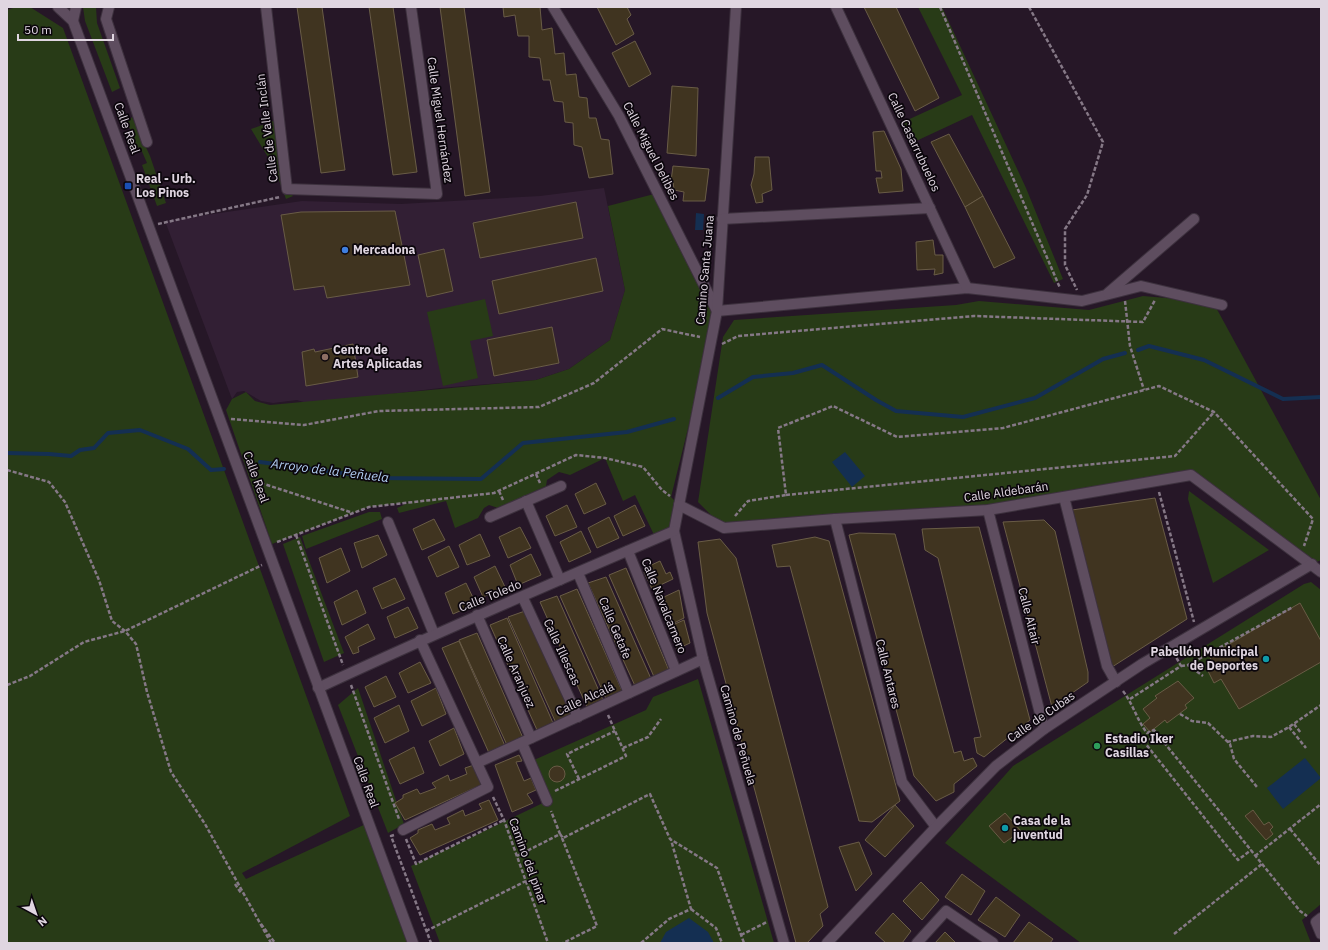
<svg xmlns="http://www.w3.org/2000/svg" width="1328" height="950" font-family="'IBM Plex Sans',sans-serif">
  <style>
    .built { fill: #321f34 }
    .green { fill: #283b17 }
    .water { fill: #142f52 }
    .lines { fill: none; stroke-linecap: round; stroke-linejoin: round }
    .stream { stroke: #142f52; stroke-width: 4 }
    .building { fill: #403420; stroke: #695c46 }
    .street-casing { stroke: #3d313e; stroke-width: 12 }
    .secondary-casing { stroke: #3d313e; stroke-width: 12 }
    .path { stroke: #857886; stroke-width: 2.5; stroke-dasharray: 4 2; stroke-linecap: butt }
    .street { stroke: #5e4d5f; stroke-width: 10 }
    .secondary { stroke: #5e4d5f; stroke-width: 10 }
    .transit-dot { fill: #1a4fb4; stroke: #0b060c; stroke-width: 1.5 }
    .shop-dot { fill: #3f7fe0; stroke: #0b060c; stroke-width: 1.5 }
    .education-dot { fill: #8d6e63; stroke: #0b060c; stroke-width: 1.5 }
    .culture-dot { fill: #0f9aa8; stroke: #0b060c; stroke-width: 1.5 }
    .leisure-dot { fill: #2e9e5b; stroke: #0b060c; stroke-width: 1.5 }
    .labels { text-anchor: middle; stroke-width: 3.5; stroke-linejoin: round; paint-order: stroke }
    .street-label { font-size: 12px; fill: #e0d6e1; stroke: #0b060c }
    .poi-label { font-size: 12px; font-weight: bold; fill: #e0d6e1; stroke: #0b060c; text-anchor: start }
    .water-label { font-size: 13px; font-style: italic; fill: #b3cff4; stroke: #0b060c }
  </style>
  <rect width="100%" height="100%" fill="#261727"/>
  <polygon class="built" points="604,188 625,290 610,340 569,369 536,380 440,388 310,404 297,400 273,403 261,401 244,391 237,392 232,399 165,221 302,201 401,204 540,196"/>
  <g class="green">
    <polygon points="16,7 30,7 63,28 350,816 242,873 246,879 368,823 407,943 7,943 7,10"/>
    <polygon points="83,7 96,7 97,23 120,88 112,92 85,21"/>
    <polygon points="918,7 942,7 1026,188 1063,279 1054,283 972,115 914,142 903,122 962,95"/>
    <polygon points="132,117 150,156 166,203 157,206 142,165 147,163 140,147 137,148 127,121"/>
    <polygon points="279,119 287,189 293,196 286,199 274,167 251,129"/>
    <polygon points="658,193 717,311 671,497 679,505 674,531 656,539 635,495 623,501 605,458 570,475 559,472 547,480 546,486 498,508 489,505 484,508 478,518 455,528 446,501 399,513 397,508 410,502 369,507 272,544 226,410 232,399 246,392 255,401 270,405 536,380 569,369 610,340 625,290 608,206"/>
    <polygon points="1143,296 1213,302 1321,500 1321,560 1312,564 1191,476 988,510 724,528 698,502 723,337 734,320 956,305 979,301 1089,310"/>
    <polygon points="485,299 493,336 470,341 478,378 443,386 427,312"/>
    <polygon points="1189,491 1269,550 1213,583 1188,499"/>
    <polygon points="369,512 380,512 382,519 306,549 302,536"/>
    <polygon points="300,537 344,653 324,662 283,544"/>
    <polygon points="1311,582 1321,590 1321,904 1302,920 1311,943 1081,943 945,843 1013,766 1304,584"/>
    <polygon points="698,679 774,943 440,943 411,866 547,801 534,760 646,710 653,697"/>
    <polygon points="358,688 404,824 388,833 338,705"/>
  </g>
  <g class="water">
    <polygon points="696,213 704,214 703,230 695,230"/>
    <polygon points="845,452 865,476 852,487 832,462"/>
    <polygon points="1305,758 1321,778 1283,809 1267,788"/>
    <polygon points="689,918 708,932 714,943 660,943 666,932"/>
  </g>
  <g class="lines">
    <g class="stream">
      <polyline points="1138,350 1149,346 1204,360 1283,399 1321,397"/>
      <polyline points="718,398 753,377 793,373 822,365 876,400 896,411 963,417 1035,398 1103,359 1125,353"/>
      <polyline points="7,453 49,454 71,456 80,450 94,448 108,433 140,430 188,449 211,470 224,469"/>
      <polyline points="260,462 378,478 481,479 523,443 627,432 674,419"/>
    </g>
  </g>
  <g class="building">
    <polygon points="297,7 322,7 345,170 321,173"/>
    <polygon points="369,7 393,7 417,172 393,175"/>
    <polygon points="440,7 464,7 490,192 465,196"/>
    <polygon points="503,7 540,7 542,30 552,28 555,54 564,53 566,75 576,74 579,97 587,98 589,118 596,118 601,139 609,140 613,174 589,178 582,147 574,145 573,123 565,122 563,102 554,101 550,80 543,80 540,58 529,57 529,36 518,36 515,15 504,17"/>
    <polygon points="597,7 627,7 631,15 627,19 634,34 616,45"/>
    <polygon points="864,7 896,7 939,98 915,111"/>
    <polygon points="635,41 651,74 629,87 612,53"/>
    <polygon points="672,86 698,88 696,156 667,153"/>
    <polygon points="884,131 901,169 903,191 879,193 876,178 882,178 881,171 876,171 873,132"/>
    <polygon points="949,134 983,196 965,207 931,142"/>
    <polygon points="755,157 769,157 772,190 762,194 763,202 756,203 751,185 754,174"/>
    <polygon points="673,166 709,169 705,201 683,201 684,192 674,190 673,181 671,181"/>
    <polygon points="983,196 1015,258 994,268 965,207"/>
    <polygon points="576,202 583,238 480,258 473,223"/>
    <polygon points="395,211 410,285 327,298 324,286 294,290 281,215 301,212"/>
    <polygon points="933,240 935,255 943,255 943,273 934,275 935,269 917,270 916,242"/>
    <polygon points="444,249 453,291 427,297 418,255"/>
    <polygon points="596,258 603,291 499,314 492,281"/>
    <polygon points="552,327 559,363 494,376 487,340"/>
    <polygon points="353,344 358,377 306,386 302,352 314,349 315,352"/>
    <polygon points="596,483 606,504 584,514 575,494"/>
    <polygon points="1155,498 1187,619 1112,667 1072,510"/>
    <polygon points="567,505 577,527 555,536 546,516"/>
    <polygon points="635,505 645,526 623,536 614,516"/>
    <polygon points="609,517 619,538 597,548 588,528"/>
    <polygon points="434,519 445,540 422,550 413,529"/>
    <polygon points="1044,520 1055,531 1088,672 1088,682 1052,707 1003,522"/>
    <polygon points="520,527 531,548 508,558 499,537"/>
    <polygon points="979,527 1030,720 984,757 977,753 974,738 981,737 938,558 925,550 922,529"/>
    <polygon points="581,531 591,552 569,562 560,542"/>
    <polygon points="859,533 895,534 954,753 961,751 964,761 973,758 977,766 954,784 954,792 936,801 914,776 849,535"/>
    <polygon points="480,534 490,556 467,565 459,545"/>
    <polygon points="378,535 387,555 362,568 354,543"/>
    <polygon points="815,537 829,541 900,801 872,822 859,821 790,566 777,567 772,545"/>
    <polygon points="720,539 736,558 828,907 820,914 823,926 807,943 796,943 707,613 698,542"/>
    <polygon points="449,546 459,567 437,577 428,557"/>
    <polygon points="341,548 350,571 327,583 319,558"/>
    <polygon points="531,554 541,575 518,585 510,565"/>
    <polygon points="660,561 666,574 670,572 673,579 652,589 644,572 647,571 645,568"/>
    <polygon points="495,566 505,587 483,597 474,577"/>
    <polygon points="626,568 670,673 655,679 609,575"/>
    <polygon points="606,577 652,681 636,688 588,583"/>
    <polygon points="395,578 405,599 382,609 373,588"/>
    <polygon points="466,583 476,604 453,614 445,593"/>
    <polygon points="577,589 623,693 607,701 560,596"/>
    <polygon points="357,590 366,613 342,625 334,602"/>
    <polygon points="679,590 684,618 674,623 664,597"/>
    <polygon points="557,596 603,700 587,707 540,602"/>
    <polygon points="1300,603 1321,641 1321,662 1239,709 1221,679 1214,683 1206,667 1213,663 1209,656"/>
    <polygon points="408,607 418,628 395,638 387,617"/>
    <polygon points="525,611 572,715 556,723 508,617"/>
    <polygon points="507,618 553,723 537,730 490,625"/>
    <polygon points="684,620 690,643 677,649 668,627"/>
    <polygon points="368,624 375,639 358,647 359,652 353,654 345,637"/>
    <polygon points="477,633 523,738 507,745 459,640"/>
    <polygon points="459,641 505,746 489,753 442,648"/>
    <polygon points="420,662 431,683 408,693 399,673"/>
    <polygon points="386,676 396,697 374,707 365,687"/>
    <polygon points="1178,681 1194,698 1185,705 1187,708 1167,723 1165,720 1150,732 1143,724 1150,718 1143,709 1157,698 1155,696"/>
    <polygon points="436,688 446,714 422,726 411,701"/>
    <polygon points="399,705 409,731 385,743 374,718"/>
    <polygon points="454,728 464,754 440,766 429,741"/>
    <polygon points="414,747 424,773 400,784 389,760"/>
    <polygon points="519,755 522,761 516,762 524,781 531,778 536,790 527,794 533,803 512,812 495,765"/>
    <polygon points="474,765 483,784 405,820 395,803 403,798 403,795 417,789 420,794 436,788 432,783 448,775 450,781 467,774 465,768"/>
    <circle cx="557" cy="774" r="8"/>
    <polygon points="489,800 498,820 420,855 410,838 418,833 418,830 432,824 435,830 450,824 447,818 463,810 465,816 482,809 479,804"/>
    <polygon points="895,805 914,826 885,857 865,840"/>
    <polygon points="1253,810 1264,825 1269,822 1273,827 1270,830 1273,834 1266,840 1245,816"/>
    <polygon points="1005,813 1021,831 1004,843 989,826"/>
    <polygon points="859,842 872,874 856,891 839,847"/>
    <polygon points="962,874 985,891 971,915 945,897"/>
    <polygon points="921,882 939,900 922,920 903,901"/>
    <polygon points="996,897 1020,915 1005,937 978,920"/>
    <polygon points="893,913 911,931 902,943 886,943 875,933"/>
    <polygon points="1029,922 1053,939 1050,943 1013,943"/>
    <polygon points="945,932 956,943 935,943"/>
  </g>
  <g class="lines">
    <defs>
      <g id="street">
        <polyline points="109,7 106,19 147,142"/>
        <polyline points="266,7 287,189 437,194 411,7"/>
        <polyline points="553,7 619,116 717,311 967,288 1082,301 1141,286 1222,305"/>
        <polyline points="736,7 717,311 674,531 703,659 784,943"/>
        <polyline points="836,7 967,288"/>
        <polyline points="722,219 930,208"/>
        <polyline points="1108,293 1194,219"/>
        <polyline points="1064,497 1107,666 1116,682"/>
        <polyline points="526,501 560,580"/>
        <polyline points="679,505 724,528 835,519 988,510 1191,475 1321,572"/>
        <polyline points="988,510 1044,729"/>
        <polyline points="490,517 561,486"/>
        <polyline points="835,519 902,782 936,827"/>
        <polyline points="388,522 434,634"/>
        <polyline points="628,551 676,671"/>
        <polyline points="578,573 629,693"/>
        <polyline points="523,598 578,717"/>
        <polyline points="477,615 531,738"/>
        <path d="M318 688C436 633 554 582 674 531"/>
        <polyline points="522,743 547,801"/>
        <polyline points="477,763 703,659"/>
        <polyline points="403,830 488,787 420,640"/>
        <polyline points="1321,918 1316,922 1321,934"/>
        <polyline points="827,943 936,827 996,766 1044,729 1142,664 1312,564"/>
        <polyline points="917,943 946,911 993,943"/>
      </g>
      <g id="secondary">
        <polyline points="58,7 73,21 413,943"/>
        <polyline points="73,21 76,7"/>
      </g>
    </defs>
    <use href="#street" class="street-casing"/>
    <use href="#secondary" class="secondary-casing"/>
    <g class="path">
      <polyline points="940,7 1060,288"/>
      <polyline points="1029,7 1103,142 1087,195 1065,229 1065,265 1077,290"/>
      <polyline points="158,224 280,197"/>
      <polyline points="1125,301 1130,346 1144,390"/>
      <polyline points="722,344 738,336 974,316 1143,322 1155,300"/>
      <polyline points="231,419 304,425 379,411 539,407 594,383 662,329 700,337"/>
      <polyline points="7,470 49,482 65,502 99,580 112,621 125,631 136,644 147,692 171,772 205,824 271,943"/>
      <polyline points="536,474 540,483"/>
      <polyline points="255,481 353,513"/>
      <polyline points="499,491 503,500"/>
      <polyline points="1159,492 1194,622"/>
      <polyline points="786,495 1175,456 1214,412"/>
      <polyline points="735,516 748,501 786,495 778,428 833,406 897,437 1003,428 1159,386 1214,412 1313,519 1304,546"/>
      <polyline points="296,535 343,665"/>
      <polyline points="277,542 369,507 494,493 576,455 605,458 643,467 662,490 670,496"/>
      <polyline points="1188,665 1293,607"/>
      <polyline points="1181,666 1188,665 1203,676"/>
      <polyline points="7,685 30,676 84,642 125,631 262,565"/>
      <polyline points="351,685 399,819"/>
      <path d="M1123 691C1133 704 1137 720 1147 733L1154 730 1300 911 1307 916"/>
      <polyline points="1130,699 1181,666 1176,657"/>
      <polyline points="1180,714 1192,721 1208,723 1230,744 1234,759 1257,787"/>
      <polyline points="1294,724 1301,733"/>
      <polyline points="1289,727 1306,748"/>
      <polyline points="1157,734 1145,743 1238,860 1251,850"/>
      <polyline points="1227,742 1253,736 1271,737 1289,727 1321,705"/>
      <polyline points="623,748 648,737 661,719"/>
      <polyline points="579,779 567,754 615,731"/>
      <polyline points="555,791 626,756 608,715"/>
      <polyline points="493,797 504,820 548,943"/>
      <polyline points="1290,829 1321,866"/>
      <polyline points="560,834 563,838 650,794 670,839 717,868 744,943"/>
      <polyline points="394,835 391,836 431,943"/>
      <polyline points="562,838 597,926 563,943"/>
      <polyline points="406,839 416,864 504,820"/>
      <polyline points="517,856 560,834 551,811"/>
      <polyline points="1255,856 1321,804"/>
      <polyline points="235,884 241,893"/>
      <polyline points="691,909 716,928 722,943"/>
      <polyline points="261,924 275,943"/>
      <polyline points="426,931 526,881"/>
      <polyline points="1174,934 1262,864"/>
      <polyline points="741,935 767,922"/>
      <polyline points="641,943 669,919 691,909 671,840"/>
    </g>
    <use href="#street" class="street"/>
    <use href="#secondary" class="secondary"/>
  </g>
  <rect class="transit-dot" x="124" y="182" width="8" height="8" rx="2"/>
  <circle class="shop-dot" cx="345" cy="250" r="4"/>
  <circle class="education-dot" cx="325" cy="357" r="4"/>
  <g class="culture-dot">
    <circle cx="1266" cy="659" r="4"/>
    <circle cx="1005" cy="828" r="4"/>
  </g>
  <circle class="leisure-dot" cx="1097" cy="746" r="4"/>
  <g class="labels">
    <g class="street-label">
      <text transform="translate(440 120) rotate(82)" y="4">Calle Miguel Hernández</text>
      <text transform="translate(127 128) rotate(70)" y="4">Calle Real</text>
      <text transform="translate(267 128) rotate(-97)" y="4">Calle de Valle Inclán</text>
      <text transform="translate(914 142) rotate(65)" y="4">Calle Casarrubuelos</text>
      <text transform="translate(651 151) rotate(63)" y="4">Calle Miguel Delibes</text>
      <text transform="translate(705 270) rotate(-85)" y="4">Camino Santa Juana</text>
      <text transform="translate(256 477) rotate(70)" y="4">Calle Real</text>
      <text transform="translate(1006 492) rotate(-8)" y="4">Calle Aldebarán</text>
      <text transform="translate(490 596) rotate(-22)" y="4">Calle Toledo</text>
      <text transform="translate(664 606) rotate(68)" y="4">Calle Navalcarnero</text>
      <text transform="translate(1029 616) rotate(76)" y="4">Calle Altair</text>
      <text transform="translate(615 628) rotate(67)" y="4">Calle Getafe</text>
      <text transform="translate(562 652) rotate(65)" y="4">Calle Illescas</text>
      <text transform="translate(516 672) rotate(66)" y="4">Calle Aranjuez</text>
      <text transform="translate(888 674) rotate(76)" y="4">Calle Antares</text>
      <text transform="translate(585 699) rotate(-25)" y="4">Calle Alcalá</text>
      <text transform="translate(1041 717) rotate(-35)" y="4">Calle de Cubas</text>
      <text transform="translate(738 735) rotate(74)" y="4">Camino de Peñuela</text>
      <text transform="translate(366 782) rotate(70)" y="4">Calle Real</text>
      <text transform="translate(528 861) rotate(70)" y="4">Camino del pinar</text>
    </g>
    <g class="poi-label">
      <text x="136" y="183">Real - Urb.<tspan x="136" dy="14">Los Pinos</tspan></text>
      <text x="353" y="254">Mercadona</text>
      <text x="333" y="354">Centro de<tspan x="333" dy="14">Artes Aplicadas</tspan></text>
      <text x="1258" y="656" text-anchor="end">Pabellón Municipal<tspan x="1258" dy="14">de Deportes</tspan></text>
      <text x="1105" y="743">Estadio Iker<tspan x="1105" dy="14">Casillas</tspan></text>
      <text x="1013" y="825">Casa de la<tspan x="1013" dy="14">juventud</tspan></text>
    </g>
    <g class="water-label">
      <text transform="translate(330 470) rotate(7)" y="5">Arroyo de la Peñuela</text>
    </g>
  </g>
  <rect width="1328" height="950" fill="none" stroke="#e0d6e1" stroke-width="16"/>
  <g transform="translate(36 914) rotate(140)" stroke="#0b060c" stroke-width="3" paint-order="stroke">
  <path d="M0-3L7 15L0 10L-7 15Z" fill="#e0d6e1"/>
  <text y="-6" font-size="11" font-weight="bold" text-anchor="middle" fill="#e0d6e1">N</text>
  </g>
  <path d="M18 34v6h95v-6" fill="none" stroke="#e0d6e1" stroke-width="2"/>
  <text x="24" y="34" font-size="12" fill="#e0d6e1" stroke="#0b060c" stroke-width="3" paint-order="stroke">50 m</text>
</svg>
